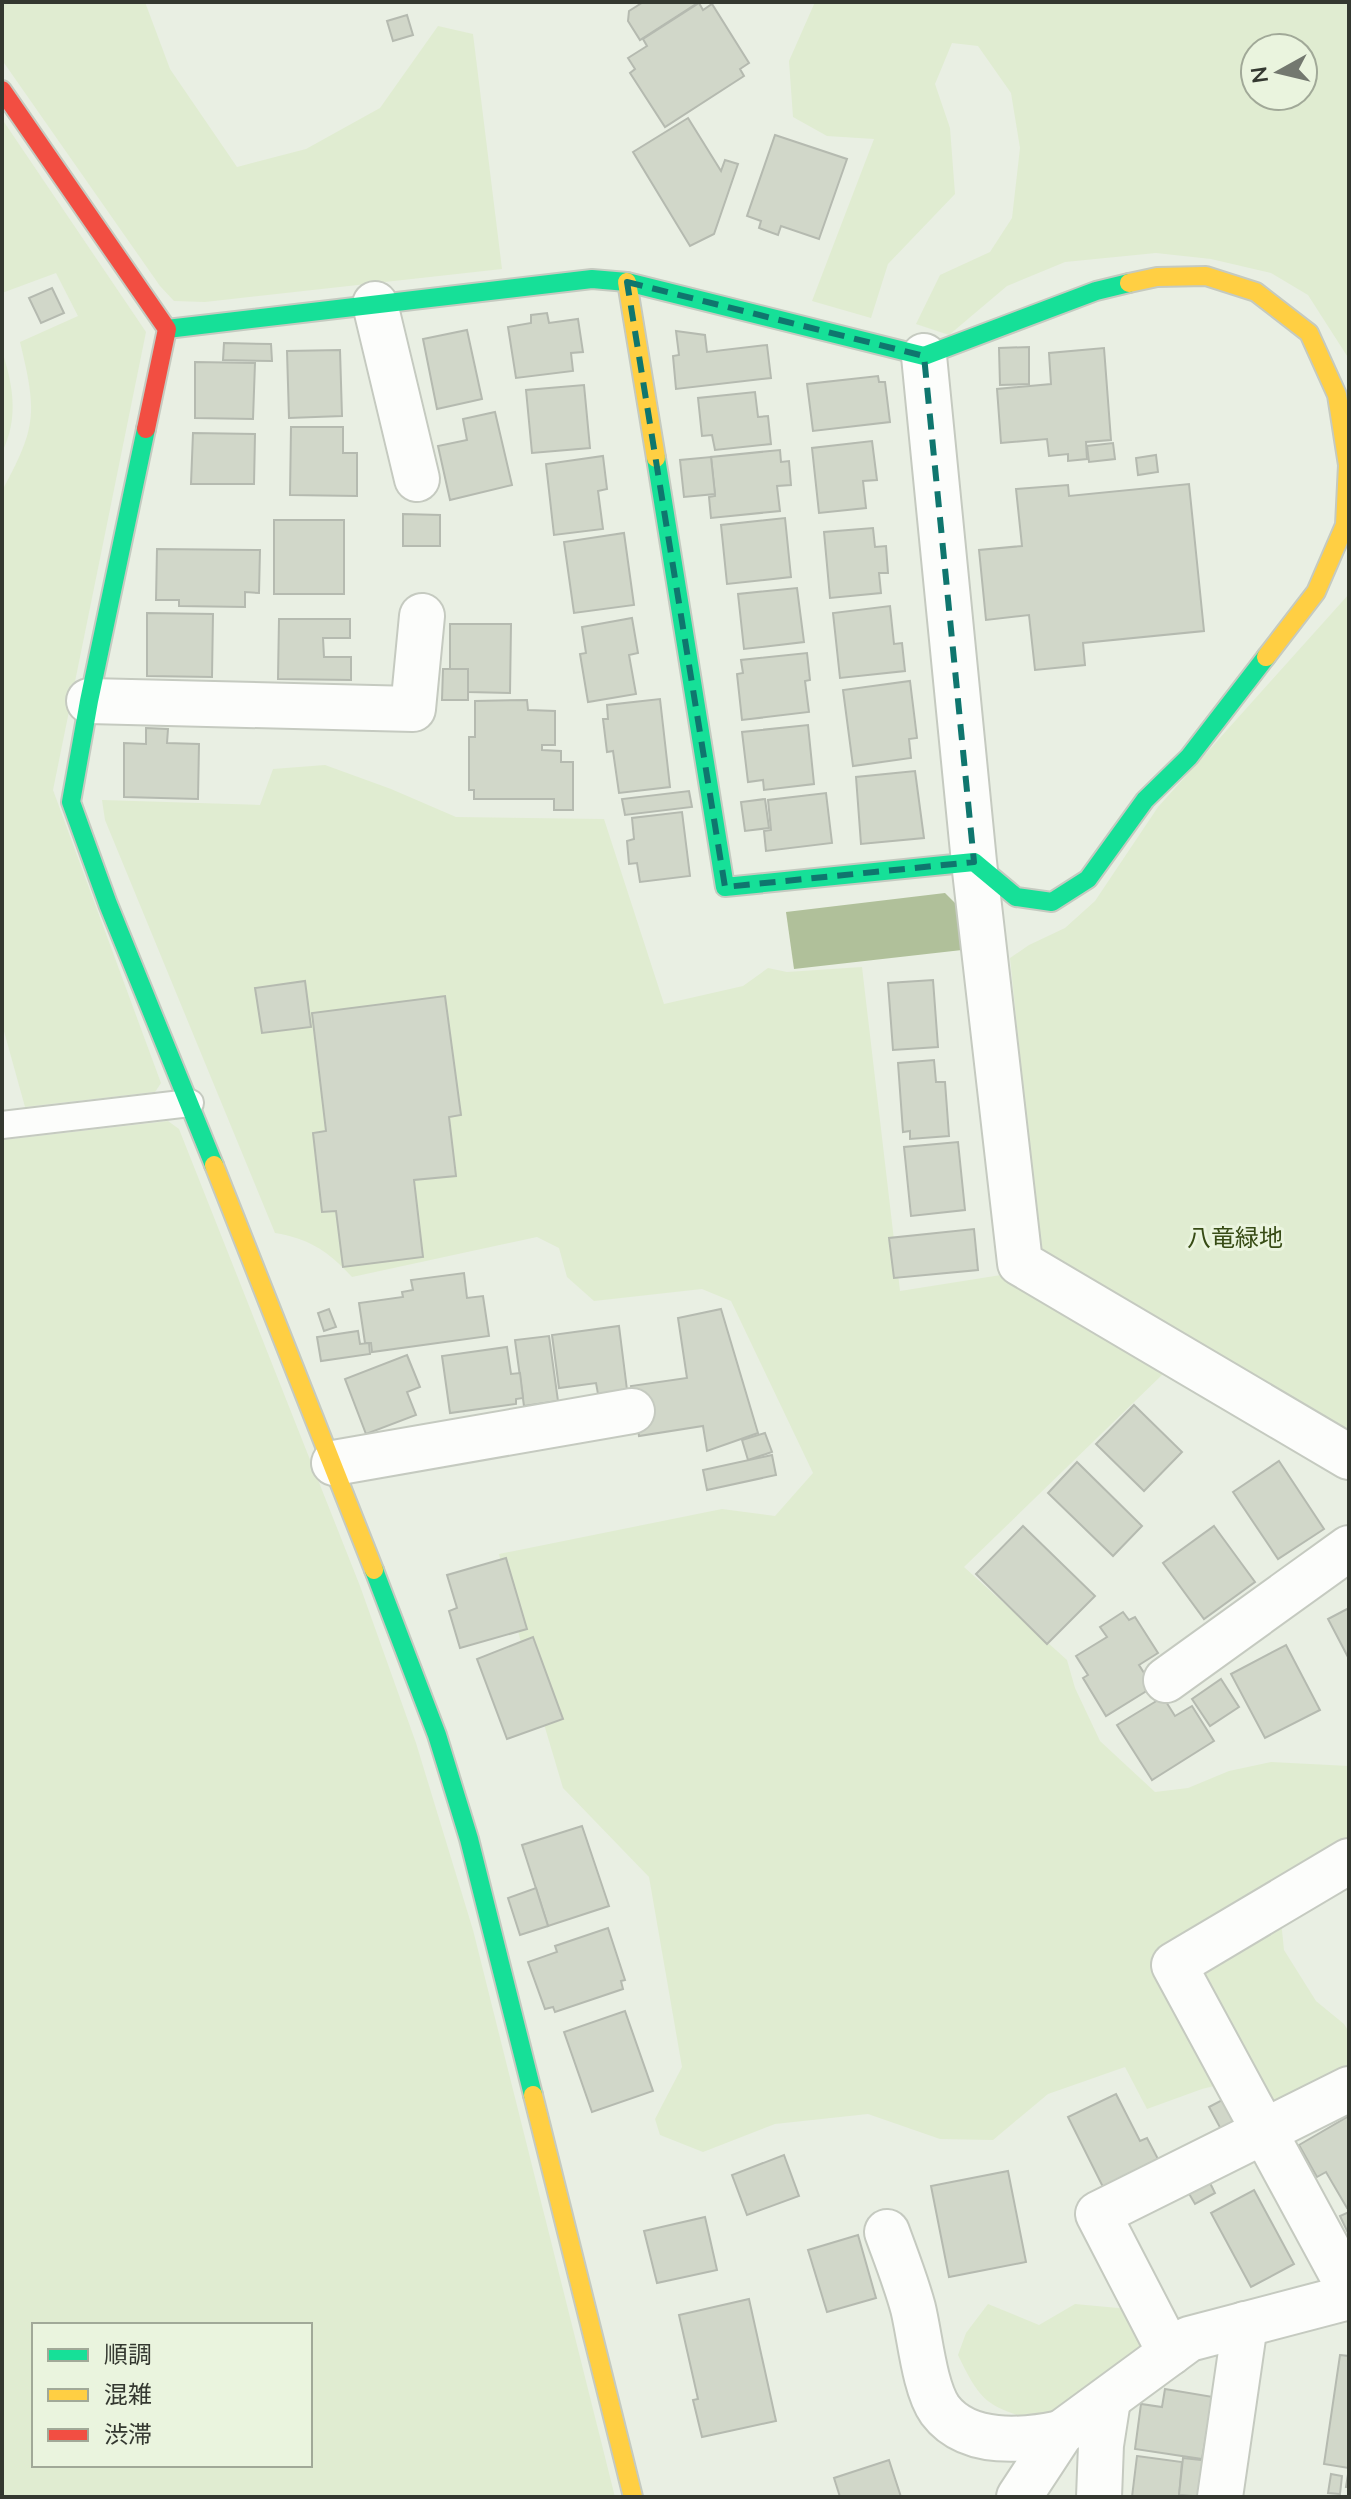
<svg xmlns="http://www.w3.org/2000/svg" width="1351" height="2499" font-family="Mulish,'Noto Sans JP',sans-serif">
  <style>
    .green { fill: #e0ecd1; fill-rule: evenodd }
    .water { fill: #b0c09a }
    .building { fill: #d1d7c9; stroke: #b5bab0; stroke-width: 2 }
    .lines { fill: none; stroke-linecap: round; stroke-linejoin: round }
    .lane-casing { stroke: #c5cac0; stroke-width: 30 }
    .street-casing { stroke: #c5cac0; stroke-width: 48 }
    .fast-casing { stroke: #c5cac0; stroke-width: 22 }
    .slow-casing { stroke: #c5cac0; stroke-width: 22 }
    .jam-casing { stroke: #c5cac0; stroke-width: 22 }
    .lane { stroke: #fcfdfb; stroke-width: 26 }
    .street { stroke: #fcfdfb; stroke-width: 44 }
    .fast { stroke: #16e098; stroke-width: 18 }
    .slow { stroke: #ffcf43; stroke-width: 18 }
    .jam { stroke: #f24e42; stroke-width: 18 }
    .marked { fill: none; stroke: #0f766e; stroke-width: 6; stroke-dasharray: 16 10; stroke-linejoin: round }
    .labels { text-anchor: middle; stroke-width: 6; stroke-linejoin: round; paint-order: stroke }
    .park-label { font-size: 24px; fill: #374b15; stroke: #eaf4de }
  </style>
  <rect width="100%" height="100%" fill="#e9efe3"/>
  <g class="green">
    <polygon points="2,2 145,2 170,69 237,167 306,149 380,108 438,26 473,34 502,269 205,302 174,301 160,286 2,60"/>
    <path d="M815 2H1349V359L1308 295 1271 273 1211 259 1156 253 1065 262 1007 286 949 335 916 324 940 275 990 252 1012 218 1020 148 1011 93 978 46 952 43 935 84 950 128 955 194 888 264 871 318 812 301 874 139 827 136 793 117 789 61ZM1255 48H1303V96H1255Z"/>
    <path d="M2 119 146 332 53 790 161 1083 155 1092 25 1107 2 1024V491C37 427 37 412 20 342L78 316 56 273 2 293Z"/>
    <path d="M2 351C13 385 19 418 2 452Z"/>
    <polygon points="1349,594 1349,1432 1040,1257 1010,958 1029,945 1065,928 1095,901 1158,807"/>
    <path d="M325 765 391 789 456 817 604 819 664 1004 743 986 768 968 787 972 862 967 900 1291 1001 1275 1163 1374 964 1567 1067 1660 1075 1688 1100 1741 1155 1792 1188 1788 1229 1771 1271 1762 1349 1766V1837L1335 1846 1279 1901 1284 1950 1316 2001 1344 2024 1349 2032V2076L1268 2118 1234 2081 1202 2089 1147 2109 1125 2067 1048 2094 993 2140 940 2139 868 2114 775 2124 703 2152 660 2135 655 2119 682 2067 649 1877 563 1788 527 1667 499 1554 722 1509 775 1516 813 1473 731 1301 702 1289 594 1301 567 1277 559 1248 537 1237 352 1277C328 1251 310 1239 275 1233L105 820 102 800 260 805 273 769Z"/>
    <path d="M168 1121 179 1129 360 1586 416 1743 473 1930 615 2497H2V1140ZM34 2325H310V2465H34Z"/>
    <path d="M988 2304 1039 2325 1075 2304 1129 2309 1152 2340 1039 2422C988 2406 982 2405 958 2355L966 2333Z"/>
  </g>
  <polygon class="water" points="945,893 958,906 962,950 794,969 786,912"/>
  <g class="building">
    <polygon points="638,2 699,2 640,40 628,21 629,11 640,4"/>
    <polygon points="699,3 703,10 712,4 749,63 740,69 744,76 665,127 630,73 635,69 628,58 647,46 643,39"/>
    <polygon points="407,15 413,35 393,41 387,21"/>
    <polygon points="688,118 721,171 725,160 738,164 714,234 690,246 633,152"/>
    <polygon points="775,135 847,159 819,239 781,226 778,235 759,228 761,221 747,216"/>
    <polygon points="52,288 64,313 41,323 29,298"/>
    <polygon points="547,313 549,323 578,319 583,352 571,353 573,371 516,378 508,327 531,323 531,315"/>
    <polygon points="467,330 482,399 437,409 423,339"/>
    <polygon points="676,331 705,335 707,352 767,345 771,378 676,389 673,356 679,355"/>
    <polygon points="224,343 271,344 272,361 223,360"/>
    <polygon points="1029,347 1029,384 1000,385 999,348"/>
    <polygon points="1104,348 1111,440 1086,442 1087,459 1068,461 1068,454 1049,456 1047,439 1001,443 997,389 1051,384 1049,353"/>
    <polygon points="340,350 342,416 289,418 287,351"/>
    <polygon points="195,362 255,363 253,419 195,418"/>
    <polygon points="878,376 879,382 885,382 890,422 813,431 807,384"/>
    <polygon points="584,385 590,448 532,453 526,390"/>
    <polygon points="755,392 758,417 768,416 771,444 715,450 712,435 702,436 698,398"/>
    <polygon points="495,412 512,485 450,500 438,446 467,440 463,419"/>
    <polygon points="291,427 343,427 343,453 357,453 357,496 290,495"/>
    <polygon points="193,433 255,434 254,484 191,484"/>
    <polygon points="872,441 877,480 863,481 866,508 819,513 812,448"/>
    <polygon points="1113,443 1115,459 1089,462 1087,446"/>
    <polygon points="780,450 781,462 789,461 791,485 777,486 780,511 711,518 709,497 715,496 711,457"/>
    <polygon points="1156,455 1158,472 1138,475 1136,458"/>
    <polygon points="603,456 607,489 598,491 603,529 554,535 546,464"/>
    <polygon points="711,457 715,494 684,497 680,460"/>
    <polygon points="1189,484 1204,631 1083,643 1085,665 1035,670 1029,615 986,620 979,550 1022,546 1016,489 1068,485 1069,496"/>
    <polygon points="403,514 440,515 440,546 403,546"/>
    <polygon points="785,518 791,577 727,584 721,525"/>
    <rect x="274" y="520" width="70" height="74"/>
    <polygon points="873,528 875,547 886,546 888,573 879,573 881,593 830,598 824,532"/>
    <polygon points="624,533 634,605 574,613 564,542"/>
    <polygon points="157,549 260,550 259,593 245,592 245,607 179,606 179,600 156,600"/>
    <polygon points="797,588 804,642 744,649 738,594"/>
    <polygon points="890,606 894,644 902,643 905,671 840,678 833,613"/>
    <polygon points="147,613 213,614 212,677 147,676"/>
    <polygon points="632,618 638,653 629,655 636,694 588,702 580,654 586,653 582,627"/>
    <polygon points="279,619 350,619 350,638 323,638 324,657 351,657 351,680 278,679"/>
    <polygon points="450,624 511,624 510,693 468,692 468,669 450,669"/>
    <polygon points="807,653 810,680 805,681 809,712 742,720 737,674 743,673 741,660"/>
    <polygon points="443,669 468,669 468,700 442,700"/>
    <polygon points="910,681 917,738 909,739 911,758 853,766 843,690"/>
    <polygon points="660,699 670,787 619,793 613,751 607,752 603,719 608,719 607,705"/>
    <polygon points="527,700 528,710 555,711 555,745 542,745 542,750 561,751 561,762 573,762 573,810 554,810 554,799 474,799 474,790 469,790 469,737 475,737 475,701"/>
    <polygon points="808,725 814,784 764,790 763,780 748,782 742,732"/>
    <polygon points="146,728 168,729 167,743 199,744 198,799 124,797 124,743 146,744"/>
    <polygon points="915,771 924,838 861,844 856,777"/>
    <polygon points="689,791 692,807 625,815 622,799"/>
    <polygon points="826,793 832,843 766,851 764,831 771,830 768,800"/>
    <polygon points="765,799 769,828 745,831 741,802"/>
    <polygon points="682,812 690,876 640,882 637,863 629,864 627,841 634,839 632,818"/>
    <polygon points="933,980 938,1047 893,1050 888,983"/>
    <polygon points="305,981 311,1027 262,1033 255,988"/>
    <polygon points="445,996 461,1115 449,1117 456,1176 414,1180 423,1257 343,1267 336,1211 322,1212 313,1133 326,1131 312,1013"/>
    <polygon points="934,1060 936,1082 945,1082 949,1136 910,1139 910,1131 903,1132 898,1063"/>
    <polygon points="958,1142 965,1210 911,1216 904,1147"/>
    <polygon points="974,1229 978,1270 894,1278 889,1238"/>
    <polygon points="464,1273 467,1298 483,1296 489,1336 372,1352 371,1343 365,1343 359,1303 403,1297 402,1292 413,1290 411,1280"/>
    <polygon points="329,1309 336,1327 324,1331 318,1313"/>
    <polygon points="721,1309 758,1433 707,1451 703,1426 639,1436 631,1386 687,1378 678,1318"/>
    <polygon points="619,1326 627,1390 598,1394 596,1383 559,1388 552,1335"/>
    <polygon points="358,1331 360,1344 369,1343 370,1354 321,1361 317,1337"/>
    <polygon points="549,1336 558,1401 524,1406 515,1340"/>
    <polygon points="507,1347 511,1374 520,1373 523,1398 516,1399 516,1404 450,1413 442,1356"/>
    <polygon points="407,1355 420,1387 407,1392 416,1415 366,1434 345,1379"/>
    <polygon points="1134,1405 1182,1452 1144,1491 1096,1444"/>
    <polygon points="765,1433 772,1452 748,1460 742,1440"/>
    <polygon points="772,1455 776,1475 707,1490 703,1470"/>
    <polygon points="1279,1461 1324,1529 1278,1559 1233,1492"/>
    <polygon points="1077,1462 1142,1526 1113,1556 1048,1493"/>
    <polygon points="1023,1526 1095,1596 1047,1644 976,1574"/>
    <polygon points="1214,1526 1255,1582 1204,1619 1163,1563"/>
    <polygon points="506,1558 527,1629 460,1648 449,1611 457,1608 447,1575"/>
    <polygon points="1349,1608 1349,1659 1328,1619"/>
    <polygon points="1123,1612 1129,1620 1135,1617 1158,1653 1139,1665 1153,1687 1106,1716 1083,1678 1088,1675 1076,1656 1107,1637 1100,1627"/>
    <polygon points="533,1637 563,1719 507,1739 477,1659"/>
    <polygon points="1286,1645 1320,1710 1265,1738 1231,1674"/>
    <polygon points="1221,1679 1239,1707 1210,1726 1192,1699"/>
    <polygon points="1163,1697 1175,1716 1192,1706 1214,1741 1152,1780 1117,1725"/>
    <polygon points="582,1826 609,1906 548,1926 522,1845"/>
    <polygon points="536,1888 548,1926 520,1935 508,1898"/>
    <polygon points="608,1928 625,1980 621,1981 623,1989 555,2012 553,2007 545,2009 528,1962 557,1952 555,1946"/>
    <polygon points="625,2011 653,2091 592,2112 564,2032"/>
    <polygon points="1116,2094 1140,2141 1147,2138 1158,2159 1103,2187 1068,2117"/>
    <polygon points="1226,2098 1241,2124 1223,2133 1209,2107"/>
    <polygon points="1349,2116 1349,2207 1347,2208 1326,2172 1317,2177 1299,2145"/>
    <polygon points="784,2155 799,2196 747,2215 732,2175"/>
    <polygon points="1008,2171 1026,2262 949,2277 931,2186"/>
    <polygon points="1209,2181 1215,2193 1195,2204 1188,2192"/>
    <polygon points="1254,2190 1294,2264 1251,2287 1211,2213"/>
    <polygon points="1349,2212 1349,2235 1340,2216"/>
    <polygon points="705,2217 717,2270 657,2283 644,2231"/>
    <polygon points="858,2235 876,2298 827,2312 808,2250"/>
    <polygon points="749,2299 776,2421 702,2437 693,2400 698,2399 679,2315"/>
    <polygon points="1340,2355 1349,2356 1349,2487 1346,2487 1349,2468 1324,2464"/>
    <polygon points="1165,2389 1213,2397 1202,2459 1135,2449 1141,2404 1162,2407"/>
    <polygon points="1137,2456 1182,2462 1179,2497 1132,2497"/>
    <polygon points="1183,2458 1210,2461 1206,2497 1179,2495"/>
    <polygon points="889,2460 901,2497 840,2497 834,2478"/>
    <polygon points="1331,2474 1342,2476 1340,2494 1328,2493"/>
  </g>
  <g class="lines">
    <defs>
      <polyline id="lane" points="2,1125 190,1103"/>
      <g id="street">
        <polyline points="375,304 417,479"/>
        <polyline points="924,356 974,862 1020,1263 1349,1457"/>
        <polyline points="89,701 413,709 422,616"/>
        <polyline points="334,1463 632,1411"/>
        <polyline points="1166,1680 1349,1548"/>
        <polyline points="1349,1861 1174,1965 1349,2288"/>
        <path d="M887 2232C896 2257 906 2282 913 2308 920 2336 924 2387 940 2410 967 2446 1023 2441 1061 2433"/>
        <polyline points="1170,2353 1098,2214 1349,2089"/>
        <polyline points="1019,2497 1061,2433 1189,2339 1349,2297"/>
        <polyline points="1099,2497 1101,2445 1108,2400"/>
        <polyline points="1220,2497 1245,2324"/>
      </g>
      <g id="fast">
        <polyline points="167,329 592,279 627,282 924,356 1096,291 1129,283"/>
        <polyline points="146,429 89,701 71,802 108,904 214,1165"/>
        <polyline points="656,458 725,887 974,862 1016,897 1052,902 1088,879 1145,800 1189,757 1266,657"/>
        <polyline points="374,1570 437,1735 469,1839 533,2095"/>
      </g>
      <g id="slow">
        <polyline points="627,282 656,458"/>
        <polyline points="1129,283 1157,277 1206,276 1256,292 1309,333 1337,395 1348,465 1345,525 1316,592 1266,657"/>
        <polyline points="214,1165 374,1570"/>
        <polyline points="533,2095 633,2497"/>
      </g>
      <polyline id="jam" points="2,90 167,329 146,429"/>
    </defs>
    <use href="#lane" class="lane-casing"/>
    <use href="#street" class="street-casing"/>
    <use href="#fast" class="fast-casing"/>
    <use href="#slow" class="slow-casing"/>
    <use href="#jam" class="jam-casing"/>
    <use href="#lane" class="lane"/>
    <use href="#street" class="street"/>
    <use href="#fast" class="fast"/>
    <use href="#slow" class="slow"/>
    <use href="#jam" class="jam"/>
  </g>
  <path class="marked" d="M627 282 924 356 974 862 725 887Z"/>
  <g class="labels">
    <g class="park-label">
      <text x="1235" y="1246">八竜緑地</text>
    </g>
  </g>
  <rect width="1351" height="2499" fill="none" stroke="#343830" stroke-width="8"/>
  <rect x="32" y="2323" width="280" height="144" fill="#eaf4de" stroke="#a1a998" stroke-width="2"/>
  <rect x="48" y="2349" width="40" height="12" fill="#16e098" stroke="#a1a998" stroke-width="2"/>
  <text x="104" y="2363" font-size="24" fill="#343830">順調</text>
  <rect x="48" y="2389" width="40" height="12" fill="#ffcf43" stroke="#a1a998" stroke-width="2"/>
  <text x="104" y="2403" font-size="24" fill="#343830">混雑</text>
  <rect x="48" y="2429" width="40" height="12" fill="#f24e42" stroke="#a1a998" stroke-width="2"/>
  <text x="104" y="2443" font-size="24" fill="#343830">渋滞</text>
  <g transform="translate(1279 72) rotate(262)"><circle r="38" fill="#eaf4de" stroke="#a1a998" stroke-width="2"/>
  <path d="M0-6L14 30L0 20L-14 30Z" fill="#73786f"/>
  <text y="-12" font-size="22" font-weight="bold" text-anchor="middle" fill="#343830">N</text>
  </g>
</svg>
